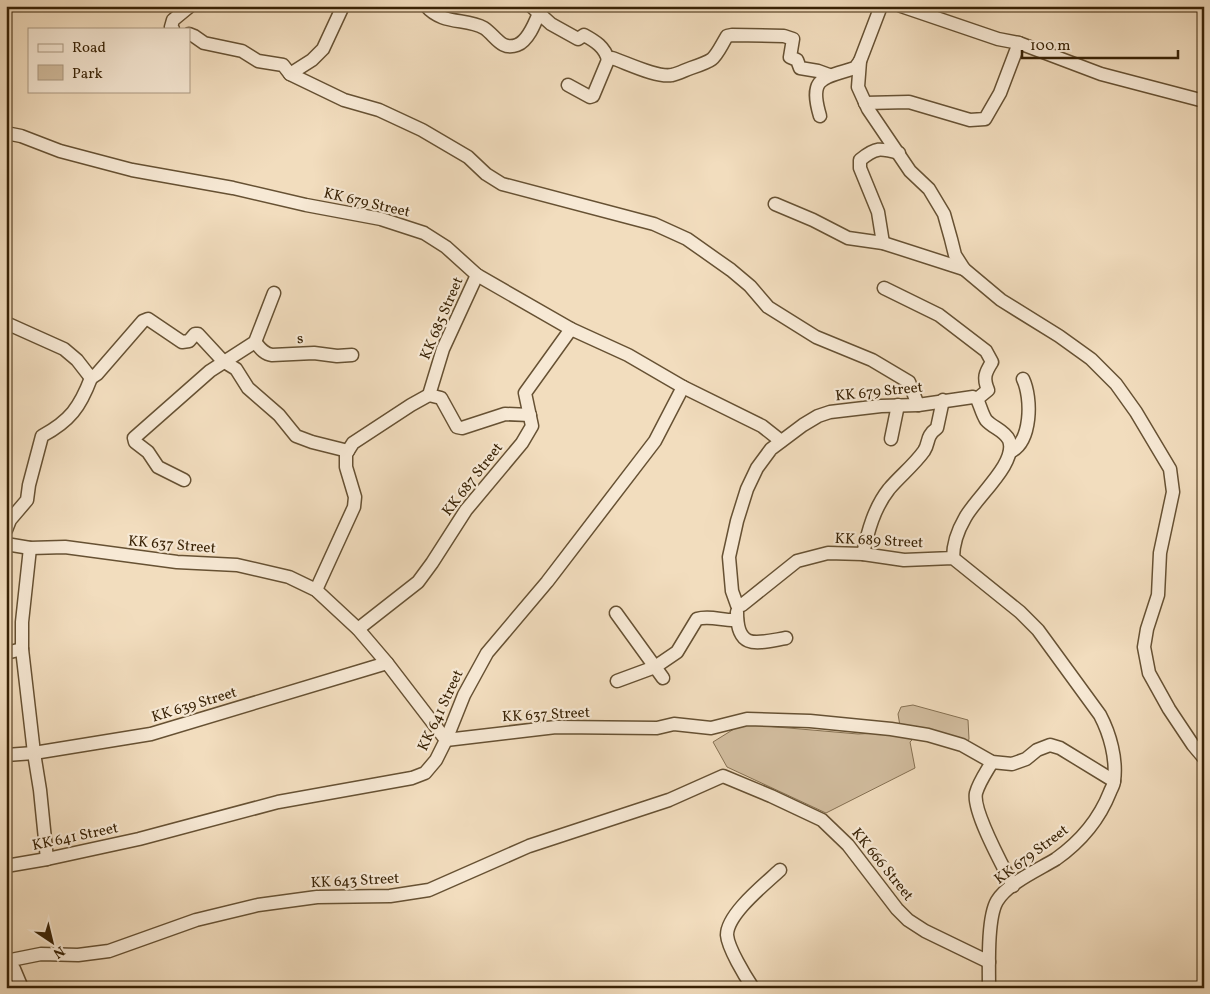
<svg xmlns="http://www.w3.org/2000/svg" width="1210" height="994" font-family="Vollkorn,serif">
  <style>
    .green { fill: #d2bd9f; stroke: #857052 }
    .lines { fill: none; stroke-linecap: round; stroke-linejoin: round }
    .minor-casing { stroke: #665133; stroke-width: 15 }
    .minor { stroke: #f7e9d5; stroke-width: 12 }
    .labels { text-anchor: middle; stroke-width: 4.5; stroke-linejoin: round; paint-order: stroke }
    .street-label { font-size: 15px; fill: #382205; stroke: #f7e9d5 }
  </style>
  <rect width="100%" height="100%" fill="#f2ddbe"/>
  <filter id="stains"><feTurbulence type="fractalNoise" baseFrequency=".004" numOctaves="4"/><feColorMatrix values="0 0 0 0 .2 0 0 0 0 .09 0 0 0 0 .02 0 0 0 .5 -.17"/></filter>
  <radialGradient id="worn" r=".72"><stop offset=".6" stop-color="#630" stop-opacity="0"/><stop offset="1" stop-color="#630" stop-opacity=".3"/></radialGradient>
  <polygon class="green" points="913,705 968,720 969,739 965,747 917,735 910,742 915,768 826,813 727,767 713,742 742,724 858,734 901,732 898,714 901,707"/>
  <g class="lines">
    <defs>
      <g id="minor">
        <path d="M426 6C442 25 466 18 484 28 495 35 501 51 517 45 528 41 535 23 539 13"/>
        <path d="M531 6 551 24 578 39 584 35C595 41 605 47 608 60"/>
        <polyline points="881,6 860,61 858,87 868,109 910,171 929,189 944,214 951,239 955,255 964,269 1001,300 1059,336 1091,359 1116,384 1136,412 1170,469 1173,492 1160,553 1158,595 1147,629 1144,647 1149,673 1169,709 1193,745 1204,758"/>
        <polyline points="901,6 998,39 1019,43 1101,74 1204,101"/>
        <polyline points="173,29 171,27 173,20 190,6"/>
        <polyline points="189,34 194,36 204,43 242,51 258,61 283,65 290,74 344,100 379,110 422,130 468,157 486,174 502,184 654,224 687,239 731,270 750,286 768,307 816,337 872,360 909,382 918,405"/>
        <polyline points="290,74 312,60 323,49 343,6"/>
        <path d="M568 85 590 97 593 96 608 60 612 58C627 63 657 78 672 75 678 74 685 70 691 68 717 59 713 60 727 36L732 35 784 36 793 39 790 57 797 60 800 68 818 71 829 75"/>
        <polyline points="865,103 909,102 970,120 985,119 1000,93 1019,43"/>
        <path d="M820 116C808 76 824 78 855 68L860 61"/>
        <polyline points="6,133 21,136 60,151 132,170 233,188 306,205 381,219 424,233 446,247 477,275 571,329 628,355 683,387 762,426 781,441"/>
        <polyline points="775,204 813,220 848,238 883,243 964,269"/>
        <path d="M883 243 878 212 860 168V160C876 147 880 148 899 153"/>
        <path d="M884 288 939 315 986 351 992 362C985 373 983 378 988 390L977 399"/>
        <polyline points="6,323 64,349 77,360 91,378 97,374 143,321 148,319 182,342 189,341 195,334 198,334 223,361 236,369 248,388 279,415 296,436 312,442 348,451"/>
        <path d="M255 342C260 348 264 354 272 355L314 353 337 356 352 355"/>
        <polyline points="429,395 441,398 457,427 462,428 505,414 530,415"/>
        <polyline points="891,439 898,405"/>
        <path d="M1010 452C1032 442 1032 398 1023 379"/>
        <polyline points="184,480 158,467 148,452 135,442 134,438 210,371 255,342 274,293"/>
        <path d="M6 530 10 520 27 500 29 485 42 436C70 421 80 407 91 378"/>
        <polyline points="6,544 30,548 65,547 177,562 237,565 289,577 316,590 358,629 387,663 446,740 556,727 657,728 674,724 711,728 747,719 810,721 891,729 928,735 962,745 992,762 1012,764 1026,759 1037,750 1050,745 1060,748 1114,781"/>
        <polyline points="30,548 22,622 22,649 34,753 40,790 47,859"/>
        <path d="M863 554C868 531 874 508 889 489 900 476 914 465 924 451 930 442 925 437 937 428L943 400"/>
        <path d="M953 558 904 560 863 554 828 553 797 561 742 605H737L732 591 729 557 737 521 747 489 757 468 771 449 803 425 818 416 830 412 881 406 918 405 973 397 977 399C980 405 982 414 986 420 993 428 1004 430 1009 440 1018 463 976 497 965 518 958 530 953 544 953 558L1020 612 1038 630 1100 715C1110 734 1117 759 1114 781 1114 785 1111 789 1110 792 1099 820 1080 842 1056 859 1038 870 1008 883 997 901 987 918 989 967 989 988"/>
        <polyline points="316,590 354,507 355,497 346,467 346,454 353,443 411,405 429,395 443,349 477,275"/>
        <path d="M737 612C737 651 757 643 786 638"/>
        <polyline points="616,613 663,678"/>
        <polyline points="358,629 418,582 432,563 466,510 522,443 532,426 525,393 571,329"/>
        <polyline points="6,653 22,649"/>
        <path d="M617 681 655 667 677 652 697 619C710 615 723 621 737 620"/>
        <polyline points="6,755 34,753 151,734 387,663"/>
        <path d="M992 762C987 771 979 782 976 793 972 811 1004 868 1013 886"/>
        <polyline points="6,866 47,859 139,839 278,802 412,778 425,773 436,760 446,740 464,695 487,653 547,582 655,441 683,387"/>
        <polyline points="6,961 41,954 78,955 109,951 196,920 258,905 317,897 390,896 429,890 529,846 669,800 723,776 771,796 822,820 848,845 897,909 908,920 925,931 989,962"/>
        <polyline points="6,962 14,969 22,988"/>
        <path d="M753 988C745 976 728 948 727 935 727 914 765 884 780 870"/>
      </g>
    </defs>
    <use href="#minor" class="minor-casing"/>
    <use href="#minor" class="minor"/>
  </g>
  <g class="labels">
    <g class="street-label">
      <text transform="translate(367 202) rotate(13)" y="5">KK 679 Street</text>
      <text transform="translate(441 318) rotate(-67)" y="5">KK 685 Street</text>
      <text transform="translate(300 338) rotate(-4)" y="5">s</text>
      <text transform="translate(879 391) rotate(-6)" y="5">KK 679 Street</text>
      <text transform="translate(472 479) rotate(-52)" y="5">KK 687 Street</text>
      <text transform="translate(879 540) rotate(3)" y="5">KK 689 Street</text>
      <text transform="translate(172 544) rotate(5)" y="5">KK 637 Street</text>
      <text transform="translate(194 704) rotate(-17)" y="5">KK 639 Street</text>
      <text transform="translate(440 710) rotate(-65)" y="5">KK 641 Street</text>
      <text transform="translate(546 714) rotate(-3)" y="5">KK 637 Street</text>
      <text transform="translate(75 836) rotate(-12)" y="5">KK 641 Street</text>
      <text transform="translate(1031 854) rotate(-37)" y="5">KK 679 Street</text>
      <text transform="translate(883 864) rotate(51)" y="5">KK 666 Street</text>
      <text transform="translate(355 880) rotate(-3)" y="5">KK 643 Street</text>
    </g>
  </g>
  <rect width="1210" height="994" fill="none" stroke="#f2ddbe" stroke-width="25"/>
  <rect x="8" y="8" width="1195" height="979" fill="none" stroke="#382205" stroke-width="2.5"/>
  <rect x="12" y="12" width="1185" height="969" fill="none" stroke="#382205"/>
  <rect x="28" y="28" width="162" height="65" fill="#f7e9d5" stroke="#ab9982"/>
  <rect x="38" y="44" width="25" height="8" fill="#f7e9d5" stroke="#ab9982"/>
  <text x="72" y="52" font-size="15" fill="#382205">Road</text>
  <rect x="38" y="65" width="25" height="15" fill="#d2bd9f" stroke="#ab9982"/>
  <text x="72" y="78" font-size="15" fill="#382205">Park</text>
  <g transform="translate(52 942) rotate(145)" stroke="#f7e9d5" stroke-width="4" paint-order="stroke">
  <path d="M0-4L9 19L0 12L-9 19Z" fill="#382205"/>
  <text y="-8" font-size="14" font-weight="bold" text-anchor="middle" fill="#382205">N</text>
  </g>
  <path d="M1022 50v8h156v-8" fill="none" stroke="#382205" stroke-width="2.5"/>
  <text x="1030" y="50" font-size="15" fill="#382205" stroke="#f7e9d5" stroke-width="4" paint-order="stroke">100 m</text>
  <rect width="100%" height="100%" filter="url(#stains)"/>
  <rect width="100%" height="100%" fill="url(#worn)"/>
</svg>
